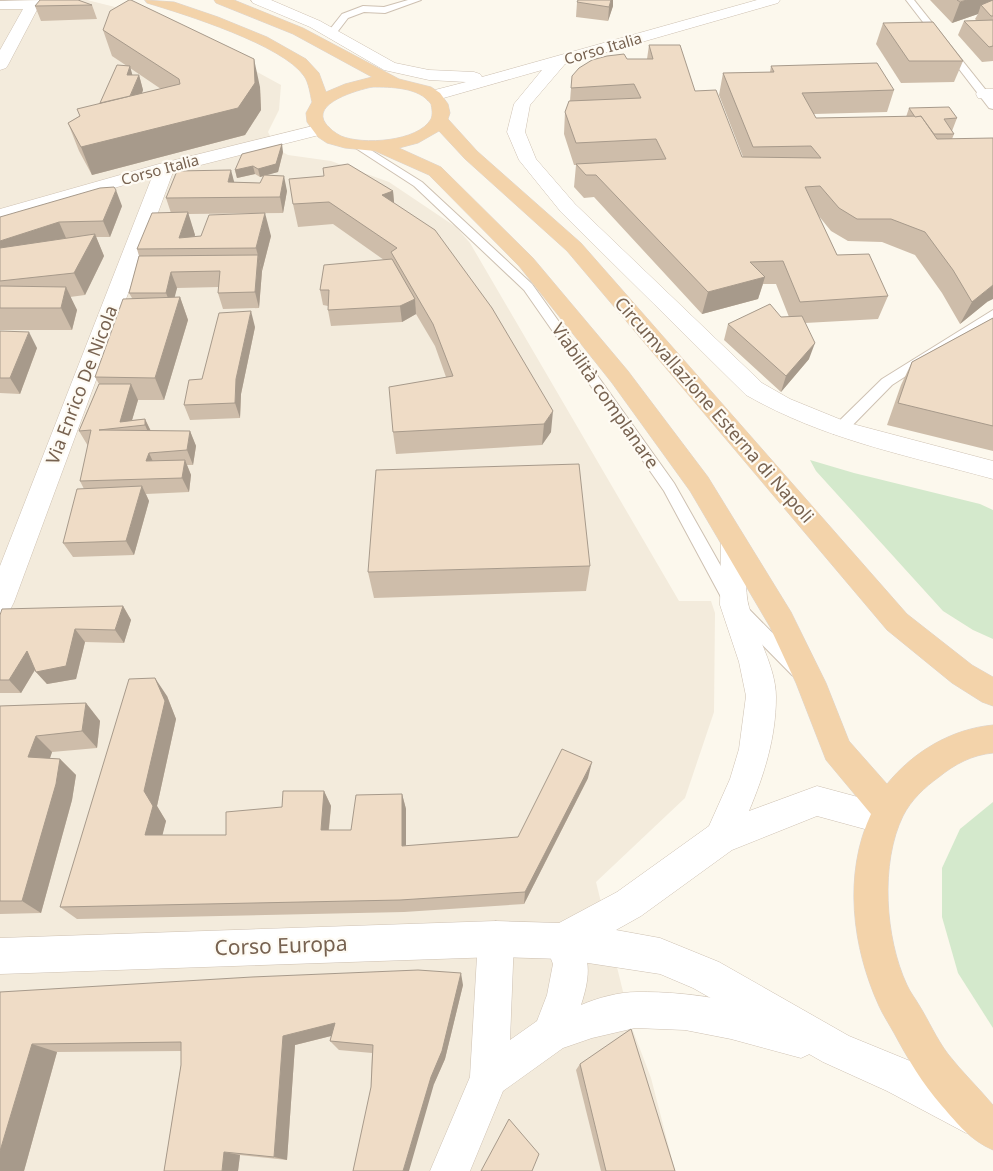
<svg xmlns="http://www.w3.org/2000/svg" width="993" height="1171" font-family="'Noto Sans',sans-serif">
  <style>
    .residential { fill: #f3ebdc }
    .green { fill: #d4e9cc }
    .lines { fill: none; stroke-linecap: round; stroke-linejoin: round }
    .service-casing { stroke: #cec1b2; stroke-width: 2 }
    .minor-casing { stroke: #cec1b2; stroke-width: 1 }
    .tertiary-casing { stroke: #cec1b2; stroke-width: 1 }
    .trunk-casing { stroke: #dcd6d2; stroke-width: 1 }
    .service { fill: #fff; fill-rule: evenodd }
    .minor { fill: #fff; fill-rule: evenodd }
    .tertiary { fill: #fff; fill-rule: evenodd }
    .trunk { fill: #f3d3aa; fill-rule: evenodd }
    .wall { fill: #cebdaa; fill-rule: evenodd }
    .shaded-wall { fill: #a79a8b }
    .building { fill: #efdcc6; stroke: #a79a8b }
    .labels { text-anchor: middle; stroke-width: 4.5; stroke-linejoin: round; paint-order: stroke }
    .far-street-label { font-size: 15px; fill: #776250; stroke: #fefbf4 }
    .street-label { font-size: 18px; fill: #776250; stroke: #fefbf4 }
    .near-street-label { font-size: 21px; fill: #776250; stroke: #fefbf4 }
  </style>
  <rect width="100%" height="100%" fill="#fcf8ed"/>
  <polygon class="residential" points="0,0 87,0 159,18 281,85 279,110 268,132 277,149 288,155 331,161 389,182 456,227 470,243 679,601 711,601 715,613 714,712 685,798 596,882 632,1028 651,1078 675,1171 0,1171"/>
  <g class="green">
    <polygon points="810,460 854,473 980,504 993,510 993,639 973,630 943,611 816,471"/>
    <polygon points="993,802 993,1028 958,973 942,917 942,868 960,829"/>
  </g>
  <g class="lines">
    <defs>
      <g id="service">
        <polygon points="408,0 421,0 385,13 364,12 348,18 335,35 329,35 327,33 342,14 363,6 384,7"/>
        <polygon points="906,0 914,0 993,99 993,109 989,108"/>
        <polygon points="358,142 422,182 532,284 674,483 740,600 804,665 807,670 804,675 798,678 792,675 728,610 664,491 524,290 414,186 354,147 353,145 354,143"/>
        <polygon points="993,310 993,320 892,385 844,434 834,434 832,430 834,426 882,379"/>
      </g>
      <g id="minor">
        <polygon points="45,0 39,6 8,65 6,68 0,70 0,50 23,9 0,9 0,1"/>
        <path d="M251 0H271L320 21 395 63 429 70 474 72 480 74 482 77 757 0H780L778 3 565 64 530 105 525 132 536 159 575 204 762 383 790 399 849 423 993 461V479C906 455 825 440 746 395L561 212 519 160 507 132 514 104 542 70 433 101 427 100 425 96 427 92 466 82 429 80 384 70 310 27 253 3Z"/>
        <polygon points="984,89 993,89 993,99 978,98 976,94 978,90"/>
        <polygon points="321,124 327,125 330,129 327,133 173,172 14,602 10,610 0,614 0,566 152,177 0,221 0,209 159,164"/>
        <path d="M496 921 508 927 514 939 510 1040 537 1021 547 995 553 964 544 941 550 929 562 923 574 929C591 957 591 974 581 1005 597 998 619 992 637 992 693 991 763 1004 814 1026L820 1039 814 1052 801 1058 731 1039 685 1030 635 1028 592 1038 563 1048 503 1091 470 1171H430L470 1077 478 939 484 927Z"/>
      </g>
      <path id="tertiary" d="M734 532 743 535 747 542C747 560 744 591 749 607 756 636 776 667 776 697 776 738 764 775 749 811L817 786 895 807 899 818 895 829 883 834 817 816 732 850 641 916 616 930 660 938 719 962 849 1036 915 1063 980 1099 986 1113 980 1127 966 1133 887 1091 823 1062 693 988 660 974 562 959 496 957 0 974V938L496 921 559 923 617 892 709 826 730 779 739 749 746 696 739 662 720 605 721 542 725 535Z"/>
      <path id="trunk" d="M145 0 174 2 218 17 267 37 306 59 319 73 326 92 345 84 372 77 293 34 216 3 214 0H234L303 28 399 79 431 87 440 93 448 104 450 113 448 119 477 151 581 243 907 614 972 665 993 677V706L982 702 952 683 887 630 567 251 465 159 439 131 418 143 399 148 441 167 533 258 628 371 708 477 791 612 826 683 849 741 887 784C913 752 951 729 993 725V753C972 755 955 764 939 777 925 787 911 800 903 816 880 863 885 938 907 985 910 992 915 998 919 1005 929 1021 936 1038 948 1054 962 1072 978 1087 993 1105V1150C970 1140 958 1124 942 1106 922 1083 908 1059 894 1033 889 1024 883 1015 879 1006 852 947 843 874 871 814L826 760 796 683 770 627 690 491 612 383 519 266 429 175 375 151 345 148 327 143 318 137 307 122 306 113 312 102C310 94 309 83 304 76 283 45 184 14 147 3ZM372 87C391 87 419 87 431 104 432 109 433 114 431 119 418 142 362 145 341 136 335 133 330 129 326 124 310 103 358 90 372 87Z"/>
    </defs>
    <use href="#service" class="service-casing"/>
    <use href="#minor" class="minor-casing"/>
    <use href="#tertiary" class="tertiary-casing"/>
    <use href="#trunk" class="trunk-casing"/>
    <use href="#service" class="service"/>
    <use href="#minor" class="minor"/>
    <use href="#tertiary" class="tertiary"/>
    <use href="#trunk" class="trunk"/>
  </g>
  <g class="wall">
    <polygon points="930,0 993,0 993,61 982,62 958,35 964,21 976,20 975,19 978,14 952,23"/>
    <polygon points="577,2 613,6 608,21 576,17"/>
    <polygon points="92,5 97,19 41,21 35,6"/>
    <polygon points="883,23 963,61 954,82 901,83 876,44"/>
    <path d="M103 30 260 87 261 110 245 135 92 175 79 151 68 123 100 103 127 66 112 56ZM130 68 161 89 142 93 143 90 139 75H132Z"/>
    <polygon points="649,45 695,91 742,157 743,157 719,95 723,73 770,72 771,66 894,90 887,112 814,114 816,118 906,117 909,108 957,118 952,131 954,134 952,139 987,302 960,324 942,293 915,255 882,242 848,241 831,231 818,215 837,255 888,296 878,319 805,323 809,359 781,392 724,340 728,324 789,317 776,284 763,284 758,299 702,314 594,197 584,198 574,187 576,165 574,165 564,134 565,112 570,101 571,88 647,59"/>
    <polygon points="283,152 278,172 265,175 287,191 283,213 188,214 195,235 194,237 271,236 262,271 259,308 223,309 218,293 219,287 177,288 174,297 180,297 188,320 164,400 138,400 132,420 145,419 151,431 190,431 196,446 193,465 187,465 191,475 189,492 146,494 149,501 134,555 73,557 63,543 84,489 80,481 88,446 79,431 99,384 95,377 132,298 129,293 139,256 137,249 171,213 166,198 235,182 260,183 264,176 260,177 255,174 237,178 235,170"/>
    <polygon points="393,191 394,203 551,432 542,445 396,454 393,432 446,377 435,346 416,314 402,322 331,326 328,310 328,306 323,305 320,290 384,260 333,224 298,227 293,204"/>
    <polygon points="122,206 110,237 96,237 104,256 85,295 70,297 77,310 72,330 0,330 0,217"/>
    <polygon points="993,318 993,451 887,425 901,385 912,362"/>
    <polygon points="255,327 241,394 240,418 190,420 184,405 202,379"/>
    <polygon points="0,331 37,348 20,394 0,393"/>
    <polygon points="590,566 586,591 374,598 368,572"/>
    <polygon points="123,606 131,620 124,643 85,642 76,679 47,684 36,672 35,670 21,693 0,693 0,615"/>
    <polygon points="167,696 176,719 157,806 166,821 162,835 226,835 282,807 324,791 331,806 329,830 351,830 402,794 406,809 406,846 518,837 588,778 524,904 404,912 77,919 60,907"/>
    <polygon points="86,703 100,721 97,748 52,752 50,758 60,759 76,775 72,800 41,913 0,914 0,706"/>
    <polygon points="463,985 445,1059 434,1084 371,1087 372,1053 339,1050 330,1041 331,1036 295,1045 287,1160 240,1155 238,1171 164,1171 181,1065 181,1051 57,1052 24,1171 0,1171 0,992"/>
    <polygon points="580,1064 675,1171 601,1171 576,1070"/>
  </g>
  <g class="shaded-wall">
    <polygon points="611,0 613,0 613,6 608,21 609,7"/>
    <polygon points="967,0 993,0 993,8 981,5 978,14 952,23 960,2"/>
    <polygon points="254,59 260,87 261,110 245,135 92,175 81,147"/>
    <polygon points="130,66 134,81 127,75"/>
    <polygon points="139,75 143,90 132,120 127,104"/>
    <polygon points="282,144 283,152 278,172 260,177 258,169"/>
    <polygon points="253,166 255,174 237,178 235,170"/>
    <polygon points="231,170 235,185 228,182"/>
    <polygon points="284,176 287,191 283,213 280,197"/>
    <polygon points="116,190 122,206 110,237 103,221"/>
    <polygon points="393,191 395,213 382,195"/>
    <polygon points="188,212 195,235 190,249 179,238"/>
    <polygon points="265,213 271,236 262,271 256,248"/>
    <polygon points="59,222 66,238 0,259 0,241"/>
    <polygon points="95,234 104,256 85,295 74,273"/>
    <polygon points="258,255 262,271 259,308 255,292"/>
    <polygon points="171,272 177,288 172,308 166,293"/>
    <polygon points="765,277 758,299 702,314 708,292"/>
    <polygon points="993,285 993,299 987,302 960,324 972,302"/>
    <polygon points="66,287 77,310 72,330 61,308"/>
    <polygon points="180,297 188,320 164,400 155,378"/>
    <polygon points="415,299 416,314 402,322 400,306"/>
    <polygon points="251,311 255,327 241,394 240,418 235,403 236,379"/>
    <polygon points="29,332 37,348 20,394 10,378"/>
    <polygon points="815,343 809,359 781,392 786,376"/>
    <polygon points="131,384 138,400 130,427 120,422"/>
    <polygon points="553,411 551,432 542,445 544,424"/>
    <polygon points="145,419 152,434 152,441 145,425"/>
    <polygon points="190,431 196,446 193,465 187,450"/>
    <polygon points="149,453 156,468 146,461"/>
    <polygon points="185,460 191,475 189,492 182,478"/>
    <polygon points="142,486 149,501 134,555 126,541"/>
    <polygon points="123,606 131,620 124,643 115,630"/>
    <polygon points="75,629 85,642 76,679 47,684 36,672"/>
    <polygon points="27,651 39,663 21,693 9,680"/>
    <polygon points="155,678 167,696 176,719 157,806 166,821 159,849 145,835 144,791"/>
    <polygon points="86,703 100,721 97,748 82,731"/>
    <polygon points="36,736 52,752 45,773 28,757"/>
    <polygon points="60,759 76,775 72,800 41,913 22,901"/>
    <polygon points="592,762 588,778 524,904 525,892"/>
    <polygon points="324,791 331,806 327,845 321,830"/>
    <polygon points="402,794 406,809 406,860 402,846"/>
    <polygon points="461,973 463,985 445,1059 434,1084 409,1171 403,1171"/>
    <polygon points="335,1023 343,1033 295,1045 287,1160 274,1157 283,1036"/>
    <polygon points="32,1044 57,1052 24,1171 0,1171 0,1151"/>
    <polygon points="224,1152 240,1155 238,1171 222,1171"/>
  </g>
  <g class="building">
    <polygon points="40,0 78,0 92,5 35,6"/>
    <polygon points="129,0 131,0 254,59 255,83 238,108 81,147 68,123 80,116 77,109 180,84 179,79 103,30 110,11"/>
    <polygon points="578,0 611,0 609,7 577,2"/>
    <polygon points="957,0 967,0 960,2"/>
    <polygon points="993,0 993,16 991,16 981,5"/>
    <polygon points="993,20 993,46 989,47 964,21"/>
    <polygon points="933,22 963,61 909,61 883,23"/>
    <polygon points="649,45 680,45 695,91 716,90 742,157 821,158 811,146 753,147 723,73 774,72 771,66 877,63 894,90 802,93 816,118 921,116 937,139 993,138 993,285 972,302 953,270 925,232 891,219 857,219 839,208 820,186 805,187 837,255 869,254 888,296 800,302 783,261 750,262 765,277 708,292 596,175 586,175 576,164 666,159 656,139 576,143 565,112 569,101 641,98 634,84 571,88 572,76 579,68 592,60 607,56 624,54 627,59 653,59"/>
    <polygon points="117,65 130,66 127,75 139,75 130,96 100,103"/>
    <polygon points="949,107 957,118 944,119 954,134 934,134 921,116 915,117 909,108"/>
    <polygon points="282,144 276,164 258,169 253,166 235,170 242,154"/>
    <polygon points="348,164 393,191 382,195 435,230 492,308 553,411 544,424 393,432 389,387 453,376 433,324 391,252 397,248 329,202 293,204 289,179 324,176 323,168"/>
    <polygon points="231,170 228,182 260,183 264,175 284,176 280,197 166,198 177,171"/>
    <polygon points="114,187 116,190 103,221 59,222 0,241 0,217 100,188"/>
    <polygon points="188,212 179,238 201,236 209,215 265,213 256,248 137,249 152,213"/>
    <polygon points="95,234 74,273 0,281 0,248"/>
    <polygon points="258,255 255,292 218,293 220,271 171,272 166,293 129,293 139,256"/>
    <polygon points="392,259 415,299 400,306 328,310 329,290 320,290 324,265"/>
    <polygon points="0,286 66,287 61,308 0,308"/>
    <polygon points="180,297 155,378 95,377 123,299"/>
    <polygon points="770,304 781,317 802,316 815,343 786,376 728,324"/>
    <polygon points="251,311 236,379 235,403 184,405 189,380 202,379 219,313"/>
    <polygon points="993,318 993,426 898,403 912,362"/>
    <polygon points="0,331 29,332 10,378 0,378"/>
    <polygon points="99,384 131,384 120,422 145,419 145,425 99,430 190,431 187,450 149,453 146,461 185,460 182,478 80,481 91,430 79,431"/>
    <polygon points="579,464 590,566 368,572 376,470"/>
    <polygon points="142,486 126,541 63,543 77,489"/>
    <polygon points="123,606 115,630 75,629 66,666 36,672 27,651 9,680 0,680 0,615 2,609"/>
    <polygon points="155,678 165,701 144,791 153,806 145,835 226,835 226,812 282,807 283,791 324,791 321,830 351,830 356,795 402,794 402,846 518,837 562,749 592,762 525,892 400,900 60,907 129,679"/>
    <polygon points="86,703 82,731 36,736 28,757 60,759 56,784 22,901 0,901 0,706"/>
    <polygon points="418,970 461,973 442,1051 431,1077 403,1171 353,1171 371,1087 373,1045 330,1041 335,1023 283,1036 274,1157 224,1152 222,1171 164,1171 181,1065 181,1042 32,1044 0,1151 0,992 252,977"/>
    <polygon points="631,1029 675,1171 606,1171 580,1064"/>
    <polygon points="509,1119 539,1154 532,1171 481,1171"/>
  </g>
  <g class="labels">
    <g class="far-street-label">
      <text transform="translate(603 49) rotate(-16)" y="5">Corso Italia</text>
      <text transform="translate(160 170) rotate(-15)" y="5">Corso Italia</text>
    </g>
    <g class="street-label">
      <text transform="translate(82 385) rotate(-69)" y="6">Via Enrico De Nicola</text>
      <text transform="translate(605 396) rotate(55)" y="6">Viabilità complanare</text>
      <text transform="translate(714 410) rotate(49)" y="6">Circumvallazione Esterna di Napoli</text>
    </g>
    <g class="near-street-label">
      <text transform="translate(281 946) rotate(-2)" y="7">Corso Europa</text>
    </g>
  </g>
</svg>
